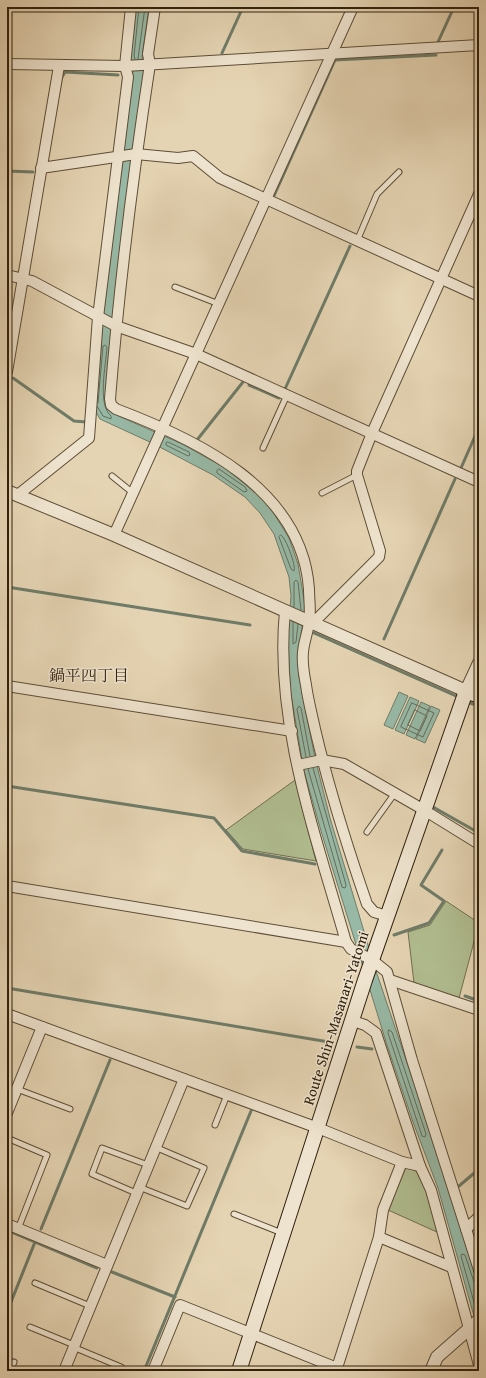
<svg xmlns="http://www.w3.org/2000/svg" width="486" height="1378" font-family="'Gentium Book Plus','Noto Serif JP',serif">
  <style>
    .green { fill: #b0bd90; stroke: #706f4f }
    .water { fill: #97b9a6; stroke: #6e7c69 }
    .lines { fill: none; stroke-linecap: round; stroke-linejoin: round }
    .shore { stroke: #646d5a; stroke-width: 1 }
    .stream { stroke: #6e7c69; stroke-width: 3 }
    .service-casing { stroke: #5d4e37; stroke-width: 7 }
    .minor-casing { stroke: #5d4e37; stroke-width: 12 }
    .tertiary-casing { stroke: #5d4e37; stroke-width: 14 }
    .secondary-casing { stroke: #30210e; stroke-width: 16 }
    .service { stroke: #eee3ce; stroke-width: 5 }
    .minor { stroke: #eee3ce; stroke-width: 10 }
    .tertiary { stroke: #eee3ce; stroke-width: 12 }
    .secondary { stroke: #eee3ce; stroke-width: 14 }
    .labels { text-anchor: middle; stroke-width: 3; stroke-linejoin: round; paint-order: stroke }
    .street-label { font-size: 15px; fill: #30210e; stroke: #eee3ce }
    .neighbourhood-label { font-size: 16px; fill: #30210e; stroke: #eee3ce }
  </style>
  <rect width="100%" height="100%" fill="#e5d4b3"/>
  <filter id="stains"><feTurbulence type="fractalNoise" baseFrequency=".005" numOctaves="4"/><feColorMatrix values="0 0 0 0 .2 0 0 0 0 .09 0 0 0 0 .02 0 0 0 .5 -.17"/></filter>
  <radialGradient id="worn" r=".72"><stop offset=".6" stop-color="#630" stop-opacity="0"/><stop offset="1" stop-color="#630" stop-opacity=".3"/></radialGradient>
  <g class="green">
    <polygon points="295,780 316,861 243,849 226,830"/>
    <polygon points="446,901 479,923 459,998 414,983 408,932 430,925"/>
    <polygon points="406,1167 418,1172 431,1201 437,1232 388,1210"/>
  </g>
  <g class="water">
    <polygon points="136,7 149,7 142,57 144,73 109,410 114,414 182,444 229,470 248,484 268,504 289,538 298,564 305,606 298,656 299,677 315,758 330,818 375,968 449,1187 479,1286 479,1334 438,1188 413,1122 387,1045 321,831 304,771 290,689 288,636 291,596 289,577 274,534 260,513 245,497 213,475 152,443 100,419 93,407 101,323 132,75 134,69 129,58"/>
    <polygon points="399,692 408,696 393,729 384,725"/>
    <polygon points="410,697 419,701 404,734 395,730"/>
    <polygon points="421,702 430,706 415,739 406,735"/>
    <polygon points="431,706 440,710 425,743 416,739"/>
  </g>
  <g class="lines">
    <g class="shore">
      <polyline points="135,59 134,56 139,7"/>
      <polyline points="138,59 145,7"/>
      <path d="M97 406 103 416 111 419V416C97 404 106 365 107 347L105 345 103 346 98 403"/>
      <polygon points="168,442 189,452 190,455 188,456 166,445 166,443"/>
      <polygon points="219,469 245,487 247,491 244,492 217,473 217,471"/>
      <path d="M281 535C286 538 296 565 294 571L291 569 279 537Z"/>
      <polyline points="294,607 294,582 296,580 298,582 301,610"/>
      <polyline points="293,622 293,644 296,642 298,624"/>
      <polygon points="412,703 434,713 423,737 401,727"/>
      <polygon points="415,710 427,716 420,731 408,725"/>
      <polyline points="306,757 297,709 299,706 301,708 310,756"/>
      <polyline points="308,769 342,887 345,888 346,885 313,768"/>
      <polygon points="389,1030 392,1032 426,1134 425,1137 422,1136 388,1033"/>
      <polyline points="477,1313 461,1256 462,1254 465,1255 474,1282 479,1284"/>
    </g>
    <g class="stream">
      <polyline points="438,42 454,7"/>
      <polyline points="222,53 243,7"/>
      <polyline points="62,77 65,72 118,75"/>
      <polyline points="7,171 33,172"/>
      <polyline points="273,198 335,60 436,55"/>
      <polyline points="13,378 74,421 86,422"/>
      <polyline points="249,385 279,398"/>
      <polyline points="285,389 350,246"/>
      <polyline points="197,440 243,382"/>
      <polyline points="461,468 479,427"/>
      <polyline points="7,587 250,625"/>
      <polyline points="314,633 456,696"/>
      <polyline points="384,639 455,479"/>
      <polyline points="470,703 479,706"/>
      <polyline points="7,786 214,818 242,851 315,864"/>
      <polyline points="433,807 479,833"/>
      <polyline points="394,935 429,923 444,901 421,885 442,850"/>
      <polyline points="7,988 329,1042"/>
      <polyline points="465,996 479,1001"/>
      <polyline points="357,1047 372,1049"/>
      <polyline points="459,1186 479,1169"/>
      <polyline points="41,1229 110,1060"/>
      <polyline points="7,1230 97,1268"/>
      <polyline points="112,1272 175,1297"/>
      <polyline points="7,1312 35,1242"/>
      <polyline points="144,1371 251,1111"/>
    </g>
    <defs>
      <g id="service">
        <polyline points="357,241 377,194 399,172"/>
        <polyline points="175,287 219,304"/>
        <polyline points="263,448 287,395"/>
        <polyline points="112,476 133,493"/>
        <polyline points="322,493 357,475"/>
        <polyline points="367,832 395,793"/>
        <polyline points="17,1089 70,1109"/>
        <polyline points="215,1125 227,1095"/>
        <polyline points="7,1138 47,1155 18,1229"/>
        <polyline points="139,1187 187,1206 204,1168 155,1147"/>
        <polyline points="136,1193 92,1174 102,1148 148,1165"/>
        <polyline points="234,1214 282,1233"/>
        <polyline points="35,1283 90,1306"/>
        <polyline points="30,1327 74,1345"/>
        <polyline points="73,1347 121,1367"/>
        <polyline points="10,1371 14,1362"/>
      </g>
      <g id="minor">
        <path d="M155 7 148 54 150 64C133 175 119 287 110 399L111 405 116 409C198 440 302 489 309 589 309 599 311 613 309 622 308 632 304 641 303 652 302 662 304 675 306 685 308 700 312 715 315 729 329 789 347 846 367 904L374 912 387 916"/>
        <polyline points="7,64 125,66 479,45"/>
        <polyline points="41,168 136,154 178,158 193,156 220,178 479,296"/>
        <polyline points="7,275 32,281 116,326 196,354 479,482"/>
        <polyline points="7,372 59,66"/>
        <polyline points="19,494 89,438 98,317 128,77 125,66 131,7"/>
        <polyline points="114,535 353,7"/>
        <path d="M285 611C274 722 316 836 346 942L351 949 372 960 387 972 412 1060 466 1229"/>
        <polyline points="313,623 379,557 380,551 357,475 357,471 372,433 479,194"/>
        <polyline points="7,686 292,731"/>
        <polyline points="298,765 322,760 344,764 424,810 479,844"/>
        <polyline points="7,886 346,942"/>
        <polyline points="390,980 479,1010"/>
        <polyline points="7,1014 318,1128 402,1162 420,1166"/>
        <polyline points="353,1021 365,1025 376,1033 420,1166 431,1190 479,1365"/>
        <polyline points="7,1113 42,1027"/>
        <polyline points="479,1217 466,1229 479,1270"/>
        <polyline points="7,1224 107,1265"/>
        <polyline points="379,1237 451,1267"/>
        <polyline points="64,1371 184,1079"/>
        <polyline points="153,1371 180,1305 337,1368"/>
        <polyline points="336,1371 379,1237 383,1210 402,1162"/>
      </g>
      <g id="tertiary">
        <polyline points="7,491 114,535 466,691 479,663"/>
        <polyline points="431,1371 437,1357 479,1320"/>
      </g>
      <polyline id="secondary" points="239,1371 365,980 466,691 479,696"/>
    </defs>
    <use href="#service" class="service-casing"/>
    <use href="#minor" class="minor-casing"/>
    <use href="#tertiary" class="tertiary-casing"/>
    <use href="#secondary" class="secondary-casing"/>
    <use href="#service" class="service"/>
    <use href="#minor" class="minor"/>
    <use href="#tertiary" class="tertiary"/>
    <use href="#secondary" class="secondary"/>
  </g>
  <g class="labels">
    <g class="street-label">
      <text transform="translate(336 1018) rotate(-72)" y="5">Route Shin-Masanari-Yatomi</text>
    </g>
    <g class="neighbourhood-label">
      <text x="89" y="681">鍋平四丁目</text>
    </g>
  </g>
  <rect width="486" height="1378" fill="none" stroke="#e5d4b3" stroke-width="24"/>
  <rect x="8" y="8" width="470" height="1362" fill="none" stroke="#30210e" stroke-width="2"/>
  <rect x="12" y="12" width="462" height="1354" fill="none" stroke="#30210e"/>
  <rect width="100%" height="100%" filter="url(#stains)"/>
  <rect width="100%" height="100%" fill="url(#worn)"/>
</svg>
